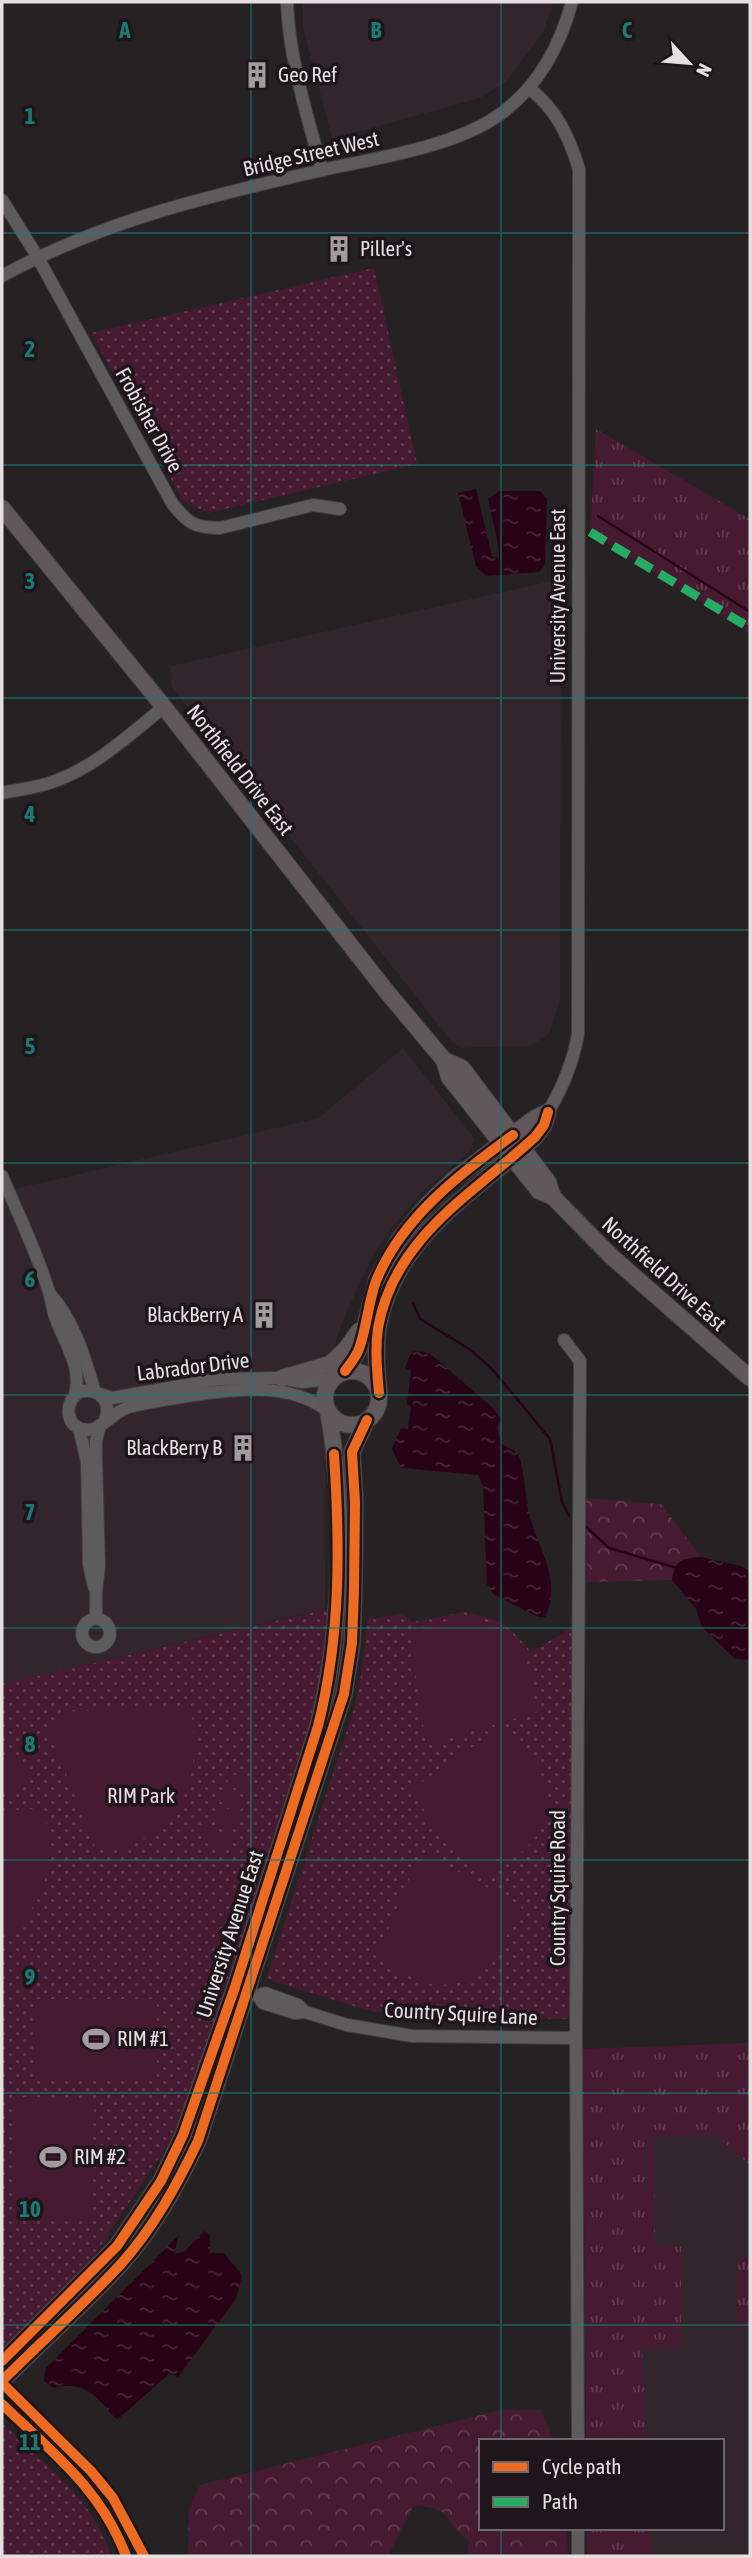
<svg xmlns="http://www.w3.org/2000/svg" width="752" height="2558" font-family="'Asap Condensed',sans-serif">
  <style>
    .built { fill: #32252b }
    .grass { fill: url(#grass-tufts) }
    .forest { fill: url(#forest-crowns) }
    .park { fill: url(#park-dots) }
    .pitch { fill: #461b31 }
    .water { fill: url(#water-ripples) }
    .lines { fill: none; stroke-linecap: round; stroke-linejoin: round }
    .stream { stroke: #280316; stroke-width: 2.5 }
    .minor-casing { stroke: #423d3f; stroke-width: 14 }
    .major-casing { stroke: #423d3f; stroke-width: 18 }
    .minor { stroke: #5e5b5c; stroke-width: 12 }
    .major { stroke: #60585b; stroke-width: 16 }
    .quiet { stroke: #26ab63; stroke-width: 9; stroke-dasharray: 18 9; stroke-linecap: butt }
    .cycleway-casing { stroke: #1e161a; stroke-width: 15 }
    .cycleway { stroke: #ed6a23; stroke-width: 10 }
    .grid { fill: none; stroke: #1a7b74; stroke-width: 2; stroke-opacity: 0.55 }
    .labels { text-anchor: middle; stroke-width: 7; stroke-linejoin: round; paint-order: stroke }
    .poi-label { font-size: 21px; fill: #e5dfe1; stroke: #1e161a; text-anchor: start }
    .street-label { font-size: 21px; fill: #e5dfe1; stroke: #1e161a }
    .park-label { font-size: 21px; fill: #efd6e0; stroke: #1e161a }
    .grid-label { font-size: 23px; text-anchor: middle; font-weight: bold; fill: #1a7b74; stroke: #1e161a; stroke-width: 7; stroke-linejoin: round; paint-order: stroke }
  </style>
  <defs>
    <pattern id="grass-tufts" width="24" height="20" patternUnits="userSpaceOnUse" patternTransform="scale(1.75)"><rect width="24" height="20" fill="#461b31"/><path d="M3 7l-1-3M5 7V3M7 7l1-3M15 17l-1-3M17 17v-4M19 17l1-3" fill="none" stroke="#613c4f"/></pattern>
    <pattern id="forest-crowns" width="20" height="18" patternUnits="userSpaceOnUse" patternTransform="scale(1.75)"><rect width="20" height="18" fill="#461b31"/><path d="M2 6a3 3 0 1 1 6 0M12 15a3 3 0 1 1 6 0" fill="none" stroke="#613c4f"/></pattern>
    <pattern id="park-dots" width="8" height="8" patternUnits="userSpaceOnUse" patternTransform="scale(1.75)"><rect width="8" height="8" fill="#461b31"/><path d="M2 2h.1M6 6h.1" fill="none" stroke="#613c4f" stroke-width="1.8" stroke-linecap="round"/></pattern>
    <pattern id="water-ripples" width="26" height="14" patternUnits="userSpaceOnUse" patternTransform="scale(1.75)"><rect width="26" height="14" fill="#280316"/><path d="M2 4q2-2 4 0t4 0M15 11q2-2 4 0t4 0" fill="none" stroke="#472738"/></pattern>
  </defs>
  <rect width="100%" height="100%" fill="#262123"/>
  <g class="built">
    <polygon points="303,2 554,2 543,32 506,82 480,98 332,139 303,27"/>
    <polygon points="561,579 560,1000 549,1034 530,1046 461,1048 451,1041 171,686 170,666"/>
    <polygon points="403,1048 475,1139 469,1152 421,1193 394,1225 373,1255 346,1313 318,1392 326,1453 325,1609 2,1684 2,1192 318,1118"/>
    <polygon points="643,2121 718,2127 750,2148 750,2556 611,2556 611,2528 722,2528 722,2441 611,2441"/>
  </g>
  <g class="grass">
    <polygon points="596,429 750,519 750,633 590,532"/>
    <polygon points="750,2043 750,2165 716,2135 654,2137 655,2246 681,2247 681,2348 642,2349 647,2441 586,2441 583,2049"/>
    <polygon points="750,2257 748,2325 736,2328 738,2258"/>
    <polygon points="587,2528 651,2528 652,2556 587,2556"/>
  </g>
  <g class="forest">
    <path d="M586 1498 661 1504 701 1557C681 1559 676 1559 672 1580L587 1582Z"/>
    <path d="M501 2410H541L554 2441H481V2528H567L568 2556H467L469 2541C442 2523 455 2506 413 2506L388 2556H188L189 2508 200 2485Z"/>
  </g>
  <g class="park">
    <polygon points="374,268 417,464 208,513 183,501 91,333"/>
    <polygon points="332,1608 314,1718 178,2129 92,2259 2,2351 2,1684"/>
    <path d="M464 1612C500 1619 508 1624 531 1652L574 1626 572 2006 568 2019 402 2017 363 2009 269 1980 267 1977 353 1712 360 1682 368 1619 401 1614 413 1622Z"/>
    <path d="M2 2423C42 2461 95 2501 111 2556H2Z"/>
  </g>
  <g class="pitch">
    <path d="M462 1617C526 1627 527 1656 537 1712L432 1743 425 1738 409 1630Z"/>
    <path d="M190 1706C202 1762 189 1825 128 1845 118 1848 106 1848 96 1850L48 1729 60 1712Z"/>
    <path d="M502 1726C512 1738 535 1759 540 1773 562 1829 526 1850 487 1879L441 1833 413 1795 416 1786Z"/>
    <polygon points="2,1755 9,1757 29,1769 22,1787 10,1793 2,1793"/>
    <polygon points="230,1773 253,1781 248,1793 226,1785"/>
    <polygon points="223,1789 246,1799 241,1810 218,1801"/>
    <polygon points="217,1804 239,1814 233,1828 211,1819"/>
    <path d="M44 1808C55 1859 49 1907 2 1937V1811Z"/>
    <polygon points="207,1826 231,1837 226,1850 201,1840"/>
    <polygon points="425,1853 522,1907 492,1963 471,1980 443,1985 422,1983 376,1958 420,1854"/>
    <polygon points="37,1999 157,1999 157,2078 35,2078"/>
    <polygon points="13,2097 94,2098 91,2218 12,2217"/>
  </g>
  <g class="water">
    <polygon points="476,489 492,556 499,558 498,544 488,499 499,491 540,491 547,499 545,564 539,572 486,576 476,566 458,493"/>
    <path d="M414 1351 425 1352 433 1356 493 1408 501 1419 497 1428 502 1444 518 1453C526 1474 524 1496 530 1517 539 1549 563 1584 545 1617H538L493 1594 487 1585 483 1486 478 1475 401 1468 392 1449 401 1428 408 1429 411 1407 407 1404 411 1371 405 1368 409 1357Z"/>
    <path d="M701 1557 741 1566 750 1572V1660L735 1659 702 1627 696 1609 672 1580C676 1559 681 1559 701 1557Z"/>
    <path d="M204 2231 210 2236V2253H224L242 2275 236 2299 178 2377 169 2374 117 2420C96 2398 88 2380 53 2388L44 2381 46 2368 179 2235 174 2254 185 2251Z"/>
  </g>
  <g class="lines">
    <g class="stream">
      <polyline points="598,516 750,612"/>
      <polyline points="413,1303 420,1319 471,1350 493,1370 550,1439 562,1502 569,1516"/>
      <polyline points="584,1525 609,1548 677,1568"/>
    </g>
    <defs>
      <g id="minor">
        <path d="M287 2C289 59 307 115 322 170"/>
        <path d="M530 89C557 110 569 137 579 169L578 1034C573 1063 563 1087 548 1112"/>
        <path d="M2 200 37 256 172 503C187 523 195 528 220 528L313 505 340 509"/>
        <path d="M2 276C102 221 212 195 323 170 376 158 454 147 499 115 537 88 560 46 572 2"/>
        <path d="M2 793C20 789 38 788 55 781 97 766 130 734 164 707"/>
        <path d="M2 1176C18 1214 37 1252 49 1292 51 1299 52 1306 54 1313 62 1340 83 1365 75 1395"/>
        <path d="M50 1294C74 1320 85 1358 95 1392"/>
        <polyline points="564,1340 580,1361 576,2038 578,2441"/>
        <polyline points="100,1394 112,1398 220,1379 282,1378 302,1382 333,1379"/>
        <path d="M105 1420C112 1401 99 1387 79 1392 63 1402 65 1430 88 1430 101 1430 114 1411 129 1407 148 1402 168 1399 188 1396 234 1389 288 1381 328 1411"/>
        <polyline points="79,1428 87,1462 89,1565 94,1587"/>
        <polyline points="96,1618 96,1593 99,1566 96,1457 96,1441 100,1425"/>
        <circle cx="96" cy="1633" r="14"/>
        <polyline points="240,1989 258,1996 263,2003 295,2013 305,2012 347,2025 412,2036 576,2038"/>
        <polyline points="258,1996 265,1993 298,2005 305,2012"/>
        <polyline points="2,2383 91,2471 113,2498 144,2556"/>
        <path d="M2 2404C52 2452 101 2489 126 2556"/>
        <polyline points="578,2556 578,2528"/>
      </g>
      <g id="major">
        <polyline points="2,508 164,707 387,992 444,1060 449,1077 539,1191 553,1197 612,1257 750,1378"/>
        <polyline points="444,1060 462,1068 548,1182 553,1197"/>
        <polyline points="345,1371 359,1350 377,1279 400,1238 427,1205 453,1180 535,1118 548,1112"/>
        <circle cx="352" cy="1398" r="27"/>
        <polyline points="282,1378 330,1364 346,1349 359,1331"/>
        <path d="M379 1393C377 1371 375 1349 378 1328 394 1237 473 1194 535 1137L544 1125 548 1112"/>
        <path d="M2 2361 117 2246 161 2181 183 2135 235 1987 318 1726C339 1641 344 1541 334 1453 333 1439 330 1425 328 1411"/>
        <path d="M2 2381C41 2342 83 2305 121 2264 154 2227 177 2185 198 2141L344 1694 352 1643 354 1590 355 1503 352 1452 367 1420"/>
      </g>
    </defs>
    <use href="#minor" class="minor-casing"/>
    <use href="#major" class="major-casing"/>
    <use href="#minor" class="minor"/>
    <use href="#major" class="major"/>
    <polyline class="quiet" points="590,532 750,628"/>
    <defs>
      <g id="cycleway">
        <path d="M345 1371C350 1364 356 1357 359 1349 367 1327 368 1303 376 1281 402 1217 459 1175 513 1135"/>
        <path d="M379 1393C377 1371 375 1349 378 1328 394 1237 473 1194 535 1137L544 1125 548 1112"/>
        <path d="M2 2361 117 2246 161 2181 183 2135 235 1987 318 1726C341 1636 340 1546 334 1454"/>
        <path d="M2 2381C41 2342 83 2305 121 2264 154 2227 177 2185 198 2141L344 1694 352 1643 354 1590 355 1503 352 1452 367 1420"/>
        <polyline points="2,2383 91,2471 113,2498 144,2556"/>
        <path d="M2 2404C52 2452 101 2489 126 2556"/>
      </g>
    </defs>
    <use href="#cycleway" class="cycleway-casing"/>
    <use href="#cycleway" class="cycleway"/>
  </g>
  <path class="grid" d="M251 2V2556M501 2V2441M2 233H750M2 465H750M2 698H750M2 930H750M2 1163H750M2 1395H750M2 1628H750M2 1860H750M2 2093H750M2 2325H750M501 2528V2556"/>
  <defs>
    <symbol id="building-bare" viewBox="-9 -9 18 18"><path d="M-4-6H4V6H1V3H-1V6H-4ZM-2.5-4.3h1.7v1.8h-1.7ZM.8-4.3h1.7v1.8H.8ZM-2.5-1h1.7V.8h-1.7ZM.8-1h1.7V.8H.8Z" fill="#a29c9e" stroke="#1e161a" stroke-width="2.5" paint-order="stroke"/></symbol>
    <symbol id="stadium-bare" viewBox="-9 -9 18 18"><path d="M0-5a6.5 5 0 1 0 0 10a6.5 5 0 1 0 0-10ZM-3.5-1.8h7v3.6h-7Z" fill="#a29c9e" stroke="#1e161a" stroke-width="2.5" paint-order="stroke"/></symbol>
  </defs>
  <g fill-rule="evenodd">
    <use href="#building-bare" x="238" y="56" width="38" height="38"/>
    <use href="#building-bare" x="320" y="230" width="38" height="38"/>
    <use href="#building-bare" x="245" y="1296" width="38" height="38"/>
    <use href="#building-bare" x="224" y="1429" width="38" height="38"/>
    <use href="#stadium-bare" x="77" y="2020" width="38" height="38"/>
    <use href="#stadium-bare" x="34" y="2138" width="38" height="38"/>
  </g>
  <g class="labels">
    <g class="poi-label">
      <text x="278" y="82">Geo Ref</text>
      <text x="360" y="256">Piller's</text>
      <text x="243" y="1322" text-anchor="end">BlackBerry A</text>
      <text x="222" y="1455" text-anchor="end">BlackBerry B</text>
      <text x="117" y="2046">RIM #1</text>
      <text x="74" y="2164">RIM #2</text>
    </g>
    <g class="street-label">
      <text transform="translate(311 154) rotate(-13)" y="7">Bridge Street West</text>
      <text transform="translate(149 420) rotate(61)" y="7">Frobisher Drive</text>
      <text transform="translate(558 596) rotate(-90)" y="7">University Avenue East</text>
      <text transform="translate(240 770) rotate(52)" y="7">Northfield Drive East</text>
      <text transform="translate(664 1274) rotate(42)" y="7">Northfield Drive East</text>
      <text transform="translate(193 1367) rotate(-7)" y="7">Labrador Drive</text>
      <text transform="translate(558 1888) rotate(-90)" y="7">Country Squire Road</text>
      <text transform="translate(230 1934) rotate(-72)" y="7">University Avenue East</text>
      <text transform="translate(461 2014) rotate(3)" y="7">Country Squire Lane</text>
    </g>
    <g class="park-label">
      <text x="141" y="1803">RIM Park</text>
    </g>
  </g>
  <g class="grid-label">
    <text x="125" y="38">A</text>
    <text x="376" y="38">B</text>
    <text x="627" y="38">C</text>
    <text x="30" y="124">1</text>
    <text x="30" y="357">2</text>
    <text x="30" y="589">3</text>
    <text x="30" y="822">4</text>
    <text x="30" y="1054">5</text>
    <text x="30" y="1287">6</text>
    <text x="30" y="1520">7</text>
    <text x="30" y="1752">8</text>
    <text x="30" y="1985">9</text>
    <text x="30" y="2217">10</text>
    <text x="30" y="2450">11</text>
  </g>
  <rect width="752" height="2558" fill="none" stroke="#e5dfe1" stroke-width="7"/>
  <rect x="479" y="2439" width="245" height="91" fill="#1e161a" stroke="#6e666a" stroke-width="2"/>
  <rect x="493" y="2462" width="35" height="10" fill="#ed6a23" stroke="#6e666a" stroke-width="2"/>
  <text x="542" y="2474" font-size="21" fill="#e5dfe1">Cycle path</text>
  <rect x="493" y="2497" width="35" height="10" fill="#26ab63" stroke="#6e666a" stroke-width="2"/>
  <text x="542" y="2509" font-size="21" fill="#e5dfe1">Path</text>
  <g transform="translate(689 63) rotate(116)" stroke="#1e161a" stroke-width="5" paint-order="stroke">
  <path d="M0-5L12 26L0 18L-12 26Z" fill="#e5dfe1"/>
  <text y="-10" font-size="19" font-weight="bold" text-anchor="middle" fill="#e5dfe1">N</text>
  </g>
</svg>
